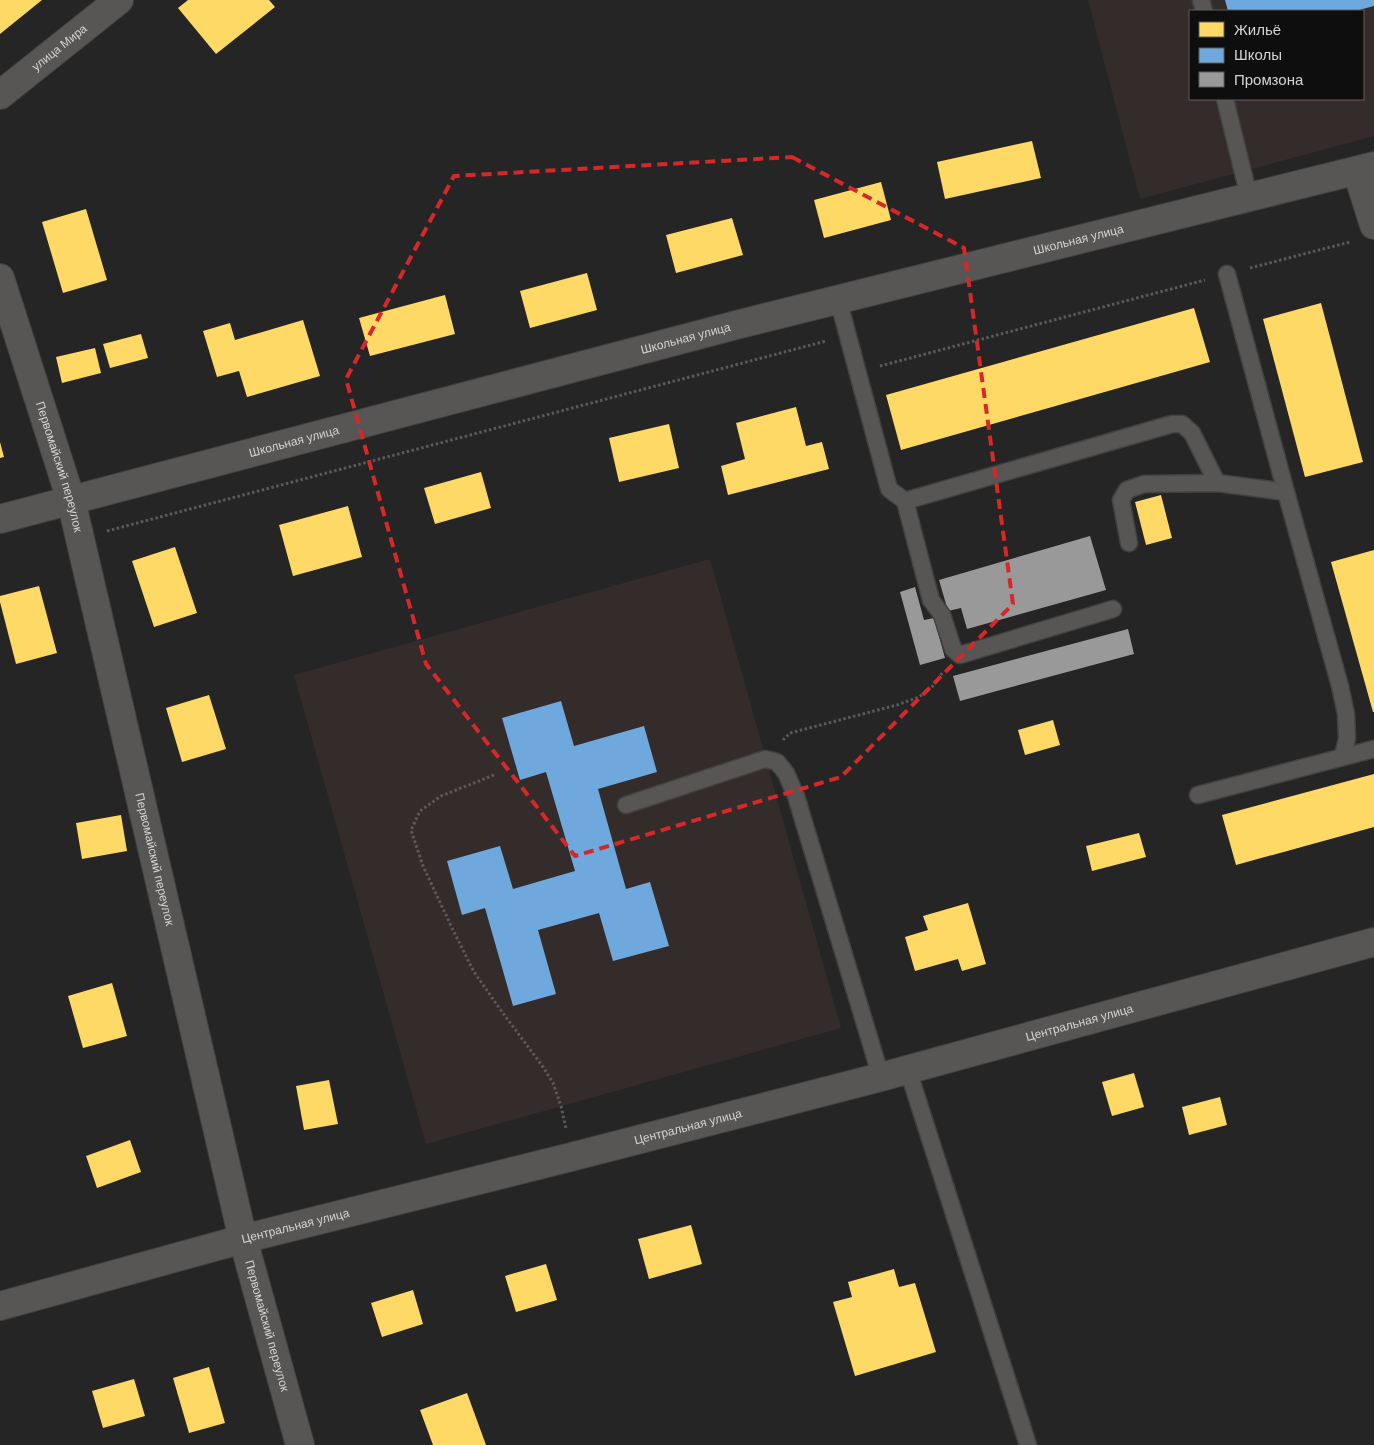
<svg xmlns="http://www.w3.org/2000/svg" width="1374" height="1445" font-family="Arial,sans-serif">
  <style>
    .built { fill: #342c2b; fill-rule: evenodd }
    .homes { fill: #ffd966 }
    .schools { fill: #6fa8dc }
    .industry { fill: #999 }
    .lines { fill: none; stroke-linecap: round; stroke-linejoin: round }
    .service-casing { stroke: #424141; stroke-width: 19 }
    .minor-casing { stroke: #424141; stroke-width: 30 }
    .tertiary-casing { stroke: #424141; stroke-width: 30 }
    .path { stroke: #5b5a59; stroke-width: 3; stroke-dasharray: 2.5 2.5; stroke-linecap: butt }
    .service { stroke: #575655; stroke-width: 16 }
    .minor { stroke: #575655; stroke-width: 28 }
    .tertiary { stroke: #575655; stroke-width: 28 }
    .marked { fill: none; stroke: #d62828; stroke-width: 4; stroke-dasharray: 10 6; stroke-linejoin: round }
    .labels { text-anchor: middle; stroke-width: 5; stroke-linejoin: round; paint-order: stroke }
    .street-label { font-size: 12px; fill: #d5d3d3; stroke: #0f0e0e }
  </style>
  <rect width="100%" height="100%" fill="#262525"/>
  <g class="built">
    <path d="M1088 0H1374V136L1140 199ZM1190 11H1363V99H1190Z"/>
    <polygon points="710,559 841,1028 426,1144 294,675"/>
  </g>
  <g class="homes">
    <polygon points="0,0 42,0 0,34"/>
    <polygon points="188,0 269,0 275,7 216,54 178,8"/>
    <polygon points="1032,141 1041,178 945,199 937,162"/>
    <polygon points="881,182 891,220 824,238 814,200"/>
    <polygon points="86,209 107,280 63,293 42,222"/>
    <polygon points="732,218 743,255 676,273 666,235"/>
    <polygon points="587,273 597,310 530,328 520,291"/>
    <polygon points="445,295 455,334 370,356 359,318"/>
    <polygon points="1321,303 1363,462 1305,477 1263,319"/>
    <polygon points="1194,308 1210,362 901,450 886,395"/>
    <polygon points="303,320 320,376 247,397 239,371 217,377 203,331 230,323 235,340"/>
    <polygon points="141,334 148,358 110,368 103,344"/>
    <polygon points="95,348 101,373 62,383 56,357"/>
    <polygon points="796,407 806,446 822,442 829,469 728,495 721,466 745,459 736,423"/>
    <polygon points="669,424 679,468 619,482 609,438"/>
    <polygon points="0,442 4,457 0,458"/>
    <polygon points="481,472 491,508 435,524 424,488"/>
    <polygon points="1161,495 1172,538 1146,545 1135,502"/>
    <polygon points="348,506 362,557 293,576 279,525"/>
    <polygon points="175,547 197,613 154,627 132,561"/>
    <polygon points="1374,550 1374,712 1373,712 1331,562"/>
    <polygon points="39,586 57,653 16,664 0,602 0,596"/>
    <polygon points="209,695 226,749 182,762 166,708"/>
    <polygon points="1053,720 1060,745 1025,755 1018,730"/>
    <polygon points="1374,774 1374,827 1236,865 1222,815"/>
    <polygon points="121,815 127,851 82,859 76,823"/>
    <polygon points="1139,833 1146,857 1092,871 1086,846"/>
    <polygon points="968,903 986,964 962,971 958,959 915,971 905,937 928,930 923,916"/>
    <polygon points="112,983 127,1036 83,1048 68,996"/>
    <polygon points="1134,1073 1144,1107 1112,1116 1102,1082"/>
    <polygon points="329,1080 338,1124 304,1130 296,1086"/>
    <polygon points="1220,1097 1227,1125 1189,1135 1182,1107"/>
    <polygon points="130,1140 141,1172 97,1188 86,1156"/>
    <polygon points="691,1225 702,1264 649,1279 638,1239"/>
    <polygon points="546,1264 557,1300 516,1312 505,1276"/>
    <polygon points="894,1269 899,1287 915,1283 936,1352 855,1376 833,1302 852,1297 848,1282"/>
    <polygon points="413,1290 423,1324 382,1337 371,1303"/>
    <polygon points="209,1367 225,1423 189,1433 173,1378"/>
    <polygon points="134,1379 145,1416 103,1428 92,1391"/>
    <polygon points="467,1393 486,1445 433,1445 420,1410"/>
  </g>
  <g class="schools">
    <polygon points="1225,0 1374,0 1374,6 1355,11 1228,11"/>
    <polygon points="561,701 574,746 644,726 657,772 598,789 626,889 650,882 669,946 613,961 599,913 538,930 556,994 513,1006 485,908 462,915 447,861 500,846 513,889 575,871 546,772 520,780 502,718"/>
  </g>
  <g class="industry">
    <polygon points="1090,536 1106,590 967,629 961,608 948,611 939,580"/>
    <polygon points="915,587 924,620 934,618 945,658 920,665 900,592"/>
    <polygon points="1128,629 1134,654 960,701 953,676"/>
  </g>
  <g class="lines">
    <defs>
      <g id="service">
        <polyline points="1201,0 1204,11"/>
        <polyline points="1225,99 1249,197"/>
        <polyline points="1227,274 1286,492 1340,686 1346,714 1347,738 1343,757"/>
        <polyline points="838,299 889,489 905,501 1172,424 1182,424 1192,433 1217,483"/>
        <polyline points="905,501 931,600 942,615 953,649 960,655 1113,609"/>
        <polyline points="1129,543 1121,500 1127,490 1144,484 1217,483 1286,492"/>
        <polyline points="1198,795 1374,749"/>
        <polyline points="626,805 765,759 777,762 786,773 796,796 881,1077"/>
        <polyline points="908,1070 1028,1445"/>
      </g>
      <g id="minor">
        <path id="s1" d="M0 95 119 0"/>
        <polyline points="1357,171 1374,225"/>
        <path id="s2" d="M0 278 71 500 243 1239 300 1445"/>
        <path id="s3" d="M0 1306 243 1239 571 1157 881 1077 1374 942"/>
      </g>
      <g id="tertiary">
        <path id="s4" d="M0 519 740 324 1374 166"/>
      </g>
    </defs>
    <use href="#service" class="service-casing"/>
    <use href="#minor" class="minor-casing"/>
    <use href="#tertiary" class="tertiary-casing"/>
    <g class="path">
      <polyline points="1250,268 1350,242"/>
      <polyline points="880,366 1205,280"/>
      <polyline points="107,531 826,341"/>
      <polyline points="783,740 790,733 897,705 919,697 933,686 943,672"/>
      <polyline points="494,775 441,796 420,811 411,830 423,866 453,930 474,972 500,1009 543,1067 553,1083 561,1106 566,1129"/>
    </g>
    <use href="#service" class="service"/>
    <use href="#minor" class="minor"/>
    <use href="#tertiary" class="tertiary"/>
  </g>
  <path class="marked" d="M792 157 964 248 1013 604 841 777 575 856 426 664 346 379 454 176Z"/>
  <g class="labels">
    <g class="street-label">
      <text dy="4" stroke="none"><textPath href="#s1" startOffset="76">улица Мира</textPath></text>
      <text dy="4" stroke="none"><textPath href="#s4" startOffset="1114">Школьная улица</textPath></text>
      <text dy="4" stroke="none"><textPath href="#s4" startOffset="709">Школьная улица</textPath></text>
      <text dy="4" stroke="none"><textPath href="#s4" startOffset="304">Школьная улица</textPath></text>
      <text dy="4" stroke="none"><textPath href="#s2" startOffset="198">Первомайский переулок</textPath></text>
      <text dy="4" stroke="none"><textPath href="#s2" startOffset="602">Первомайский переулок</textPath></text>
      <text dy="4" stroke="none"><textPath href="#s3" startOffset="1116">Центральная улица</textPath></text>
      <text dy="4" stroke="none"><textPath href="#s3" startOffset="711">Центральная улица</textPath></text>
      <text dy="4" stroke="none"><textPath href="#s3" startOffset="306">Центральная улица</textPath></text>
      <text dy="4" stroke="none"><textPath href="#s2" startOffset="1082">Первомайский переулок</textPath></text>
    </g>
  </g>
  <rect x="1189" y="10" width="175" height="90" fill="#0f0e0e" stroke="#5e5d5d"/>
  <rect x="1199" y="22" width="25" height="15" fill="#ffd966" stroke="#5e5d5d"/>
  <text x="1234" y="35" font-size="15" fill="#d5d3d3">Жильё</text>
  <rect x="1199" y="48" width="25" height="15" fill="#6fa8dc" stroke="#5e5d5d"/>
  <text x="1234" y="60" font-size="15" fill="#d5d3d3">Школы</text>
  <rect x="1199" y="72" width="25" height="15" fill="#999999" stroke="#5e5d5d"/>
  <text x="1234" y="85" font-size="15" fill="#d5d3d3">Промзона</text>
</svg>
